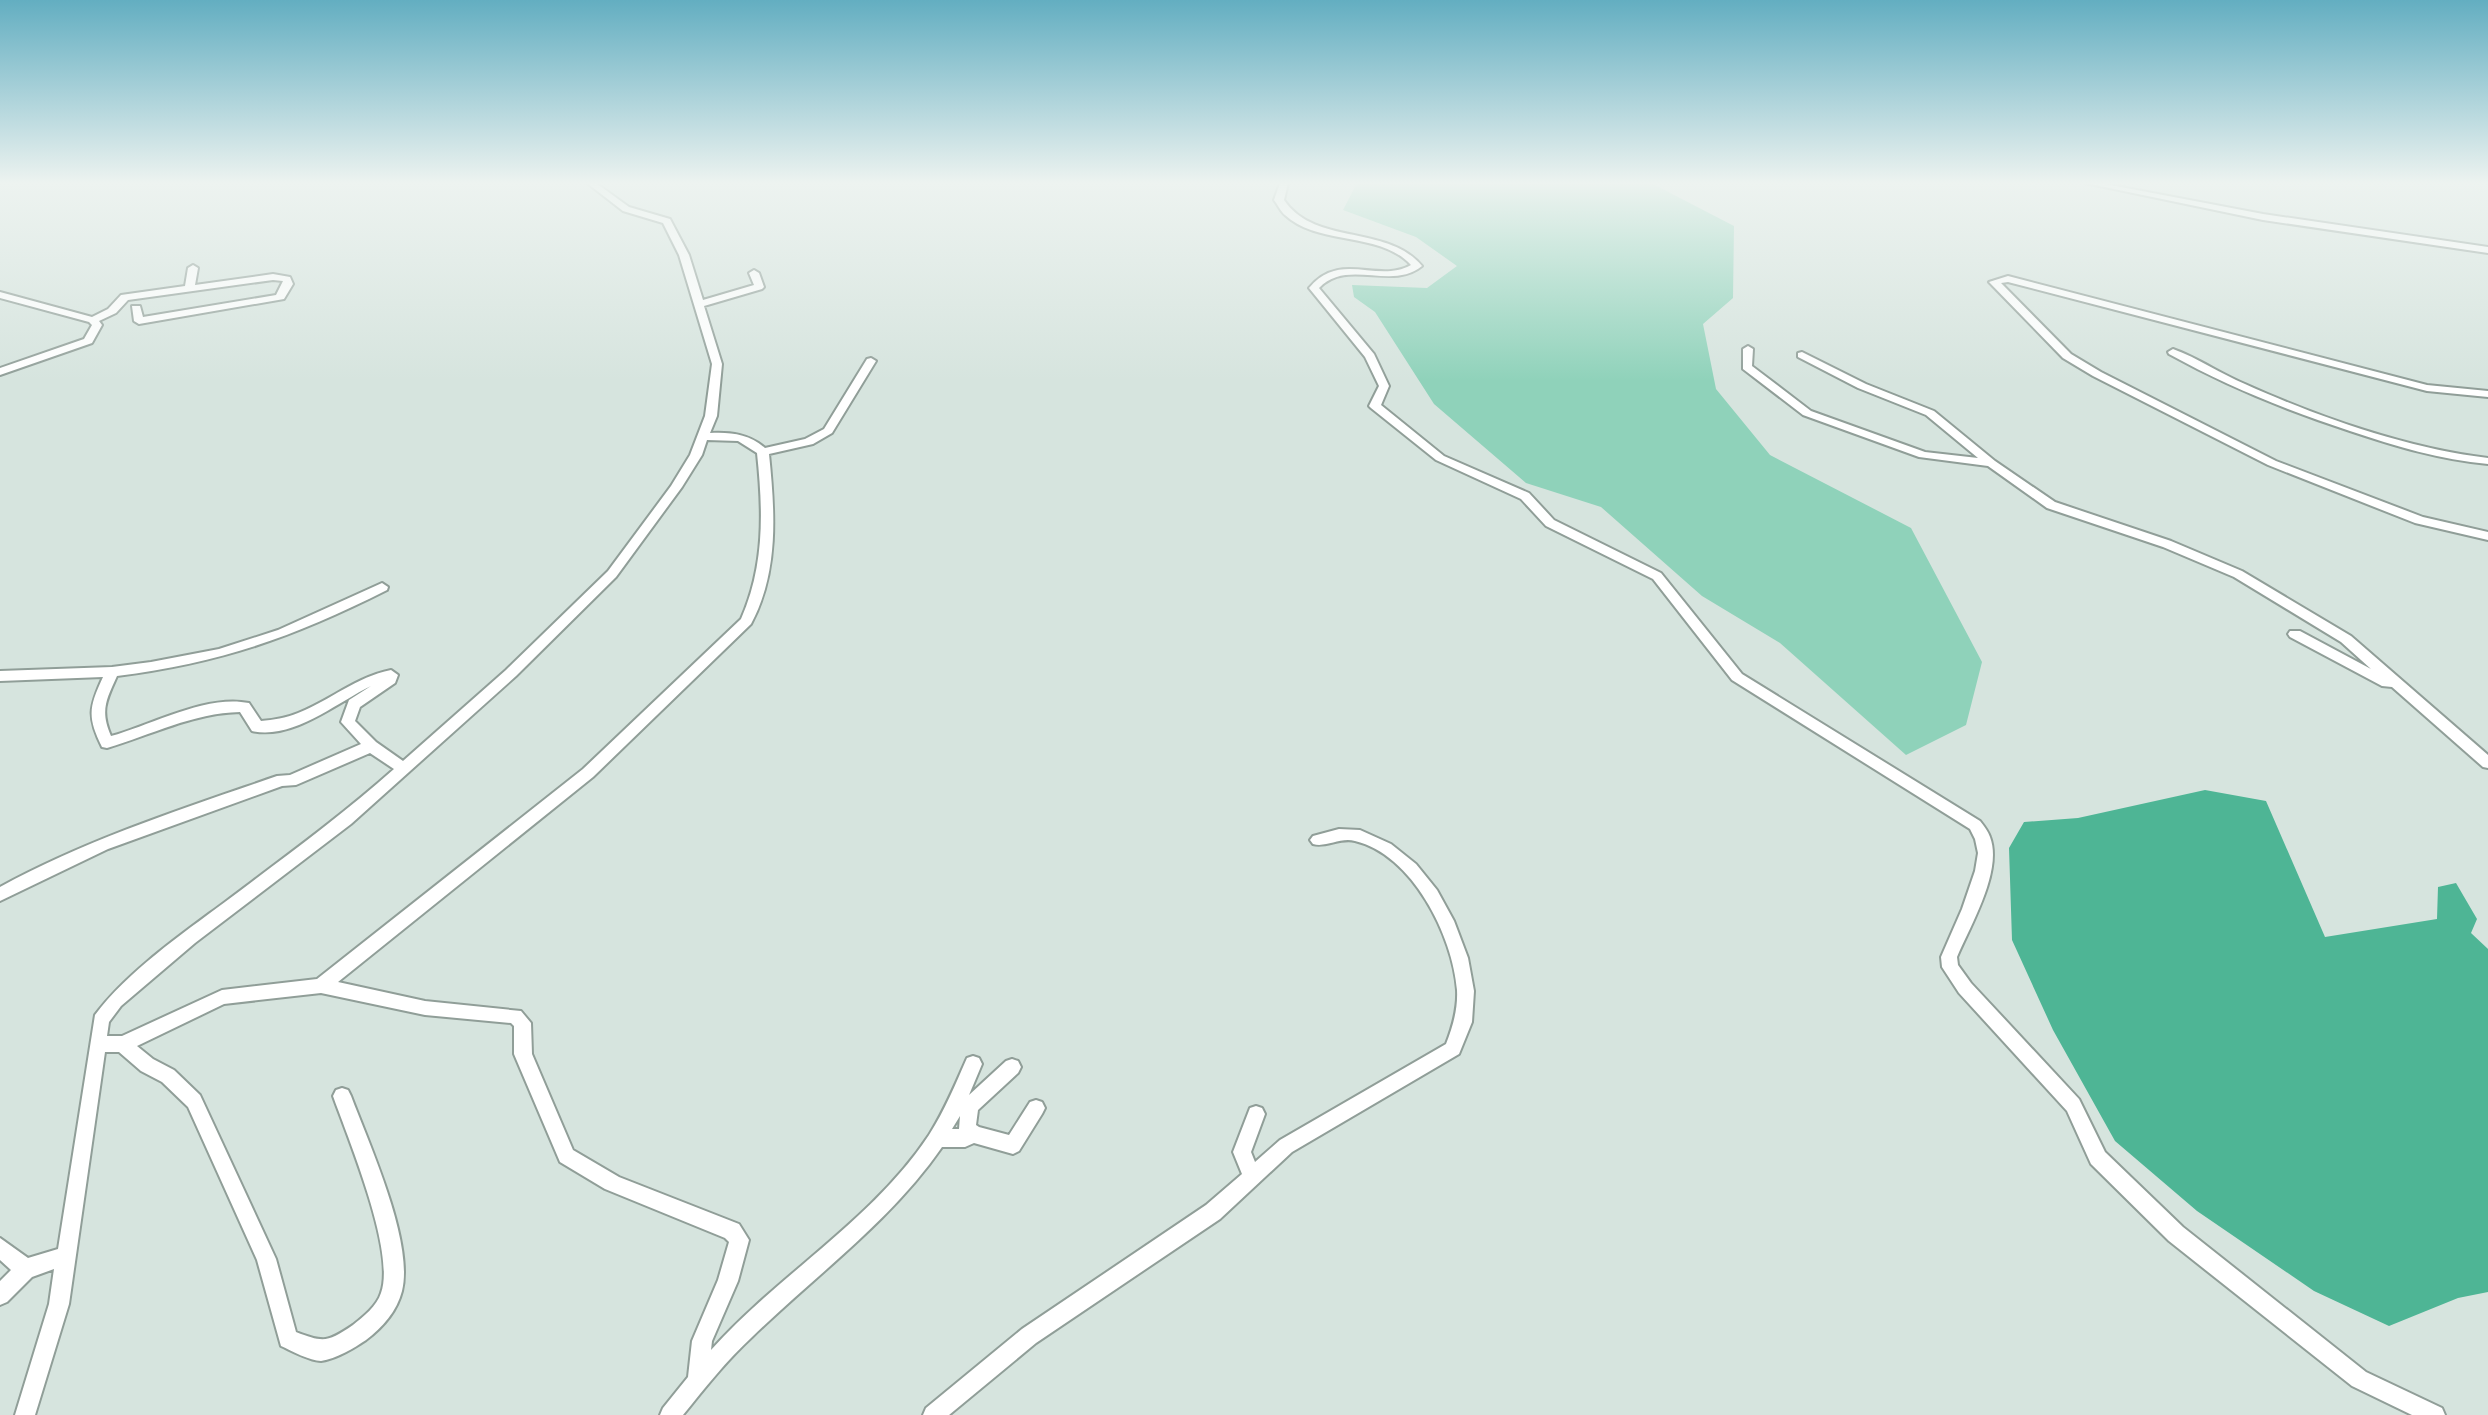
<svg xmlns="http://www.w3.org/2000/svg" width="2488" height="1415" font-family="Arial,sans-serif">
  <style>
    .green { fill: #8fd2ba }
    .forest { fill: #4eb595 }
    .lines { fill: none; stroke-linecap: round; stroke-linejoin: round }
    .minor-casing { stroke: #909e98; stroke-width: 4 }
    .minor { fill: #fff; fill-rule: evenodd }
  </style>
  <rect width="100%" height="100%" fill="#d6e4de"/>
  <polygon class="green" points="1357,183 1651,183 1734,226 1733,298 1703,324 1716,389 1770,455 1911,528 1982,662 1966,725 1906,755 1780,643 1702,596 1601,507 1526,483 1434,404 1375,312 1354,297 1352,285 1427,288 1457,266 1416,237 1343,210"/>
  <polygon class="forest" points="2205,790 2266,801 2325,937 2437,919 2438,887 2456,883 2477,919 2471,933 2488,949 2488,1292 2458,1298 2389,1326 2314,1291 2197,1211 2115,1141 2053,1030 2012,940 2009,848 2024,822 2078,818"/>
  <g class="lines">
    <defs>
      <g id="minor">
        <path d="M587 183H596L629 207 670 219 689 255 703 300 754 285 749 273 754 270 759 273 764 287 762 289 704 306 722 364 717 416 710 433C731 432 749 434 765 448L805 439 824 429 867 359 871 358 876 361 832 433 813 444 769 454C775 512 779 572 751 624L593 777 338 982 425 1001 521 1011 531 1023 532 1054 573 1150 619 1177 739 1224 749 1240 738 1281 712 1341 711 1350C779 1274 872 1221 929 1135 945 1110 955 1085 967 1058L973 1056 979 1058 982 1064 969 1095 1006 1061 1012 1059 1018 1061 1021 1067 1018 1073 978 1110 976 1125 979 1127 1009 1135 1030 1102 1036 1100 1042 1102 1045 1108 1042 1114 1019 1151 1013 1154 974 1143 965 1147H942C891 1221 816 1275 752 1337 726 1361 705 1388 683 1415H660L663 1408 688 1377 692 1341 718 1280 729 1242 725 1238 605 1189 560 1162 514 1054V1026L511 1023 425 1015 321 993 224 1004 137 1046 153 1059 174 1070 200 1095 276 1259 296 1332C324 1343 328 1342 353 1325 363 1317 377 1306 381 1293 396 1252 348 1138 333 1096L336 1090 342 1088 348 1090 351 1096C369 1144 414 1242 402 1291 397 1311 382 1328 366 1340 354 1348 336 1359 321 1361 310 1361 292 1351 281 1346L257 1260 188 1107 162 1082 141 1071 119 1052H105L69 1304 35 1415H15L49 1304 54 1269 32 1277 7 1302 0 1305V1281L11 1270 0 1260V1238L28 1258 58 1249 95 1015C127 972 182 934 225 902 282 859 340 817 394 769L370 753 296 785 282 786 108 849 0 901V887C88 839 182 809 277 776L290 775 361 744 341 722 349 700 371 686C336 703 293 740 252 731L240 712C193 713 151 735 107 748L102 747C87 717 89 707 103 677L0 681V671L112 667 151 662 219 649 278 630 382 583 388 587 387 590C294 637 220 663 117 676 106 700 100 711 111 736 151 725 207 694 249 703L261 721C273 720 286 718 298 713 331 700 356 677 391 670L398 675 395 683 360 707 355 721 376 742 403 761 506 670 608 571 671 486 690 455 705 416 712 364 679 255 663 223 623 211ZM707 440 738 441 757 453C763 510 765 565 741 619L583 769 317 979 222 990 122 1036H107L109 1022 121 1006 195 943 351 824 516 676 616 577 682 487 702 455ZM960 1116 959 1129H952Z"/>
        <path d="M1280 183H1288L1284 200C1315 246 1387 224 1422 266 1392 291 1347 258 1319 288L1374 354 1389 386 1381 405 1444 456 1529 493 1554 520 1661 573 1742 674 1980 821C1984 826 1988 831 1990 837 2003 871 1970 926 1957 957L1958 965 1971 983 2079 1099 2105 1152 2183 1227 2366 1372 2442 1408 2445 1415H2412L2352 1386 2169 1241 2091 1164 2067 1111 1959 993 1942 967 1941 957 1962 909 1975 871 1978 853 1975 839 1970 829 1732 680 1653 579 1546 526 1521 499 1436 460 1371 408 1369 406 1379 386 1365 357 1309 288C1340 250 1377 284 1411 265 1380 231 1318 246 1285 215 1281 212 1278 205 1274 200Z"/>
        <polygon points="2085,183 2100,183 2263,214 2488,247 2488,253 2263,220"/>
        <polygon points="193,265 198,268 195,285 273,274 290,277 293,284 284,299 139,324 134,321 132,306 140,306 143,317 276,295 283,281 273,280 128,300 116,313 99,321 102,325 92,343 0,375 0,368 84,339 92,325 89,322 0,298 0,292 92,317 108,309 121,295 185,286 188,268"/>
        <polygon points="2008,276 2427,385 2488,391 2488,397 2427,391 2008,282 2001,283 2071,354 2101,372 2276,461 2423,517 2488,532 2488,540 2415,523 2268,465 2093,376 2063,358 1989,282"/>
        <polygon points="1748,346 1753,349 1752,366 1811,411 1925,452 1978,458 1926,415 1858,388 1798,357 1798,353 1802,352 1866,384 1934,411 1995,461 2055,502 2171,541 2242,571 2351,636 2488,755 2488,768 2483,767 2392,687 2382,686 2290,637 2288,634 2290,631 2300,631 2371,669 2341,642 2234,577 2163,547 2047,508 1988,466 1919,457 1803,415 1743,369 1743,349"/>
        <path d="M2173 349C2198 358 2221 374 2245 384 2318 417 2409 449 2488 458V464C2441 460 2395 446 2350 431 2288 411 2227 386 2169 354L2168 352Z"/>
        <path d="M1339 829 1360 830 1391 844 1416 864 1437 890 1454 921 1468 958 1474 991 1472 1022 1459 1054 1292 1152 1220 1219 1036 1343 949 1415H923L926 1408 1022 1329 1206 1205 1242 1174 1233 1152 1250 1108 1256 1106 1262 1108 1265 1114 1251 1152 1255 1162 1280 1140 1446 1044C1453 1026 1458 1009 1457 990 1453 936 1412 854 1355 841 1340 837 1326 848 1313 844L1310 840 1313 836Z"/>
      </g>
    </defs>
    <use href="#minor" class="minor-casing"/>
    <use href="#minor" class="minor"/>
  </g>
  <linearGradient id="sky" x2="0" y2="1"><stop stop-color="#63aec1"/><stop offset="0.48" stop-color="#edf3f0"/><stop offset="1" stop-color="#edf3f0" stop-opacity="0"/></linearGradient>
  <rect width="2488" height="381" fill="url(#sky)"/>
</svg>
